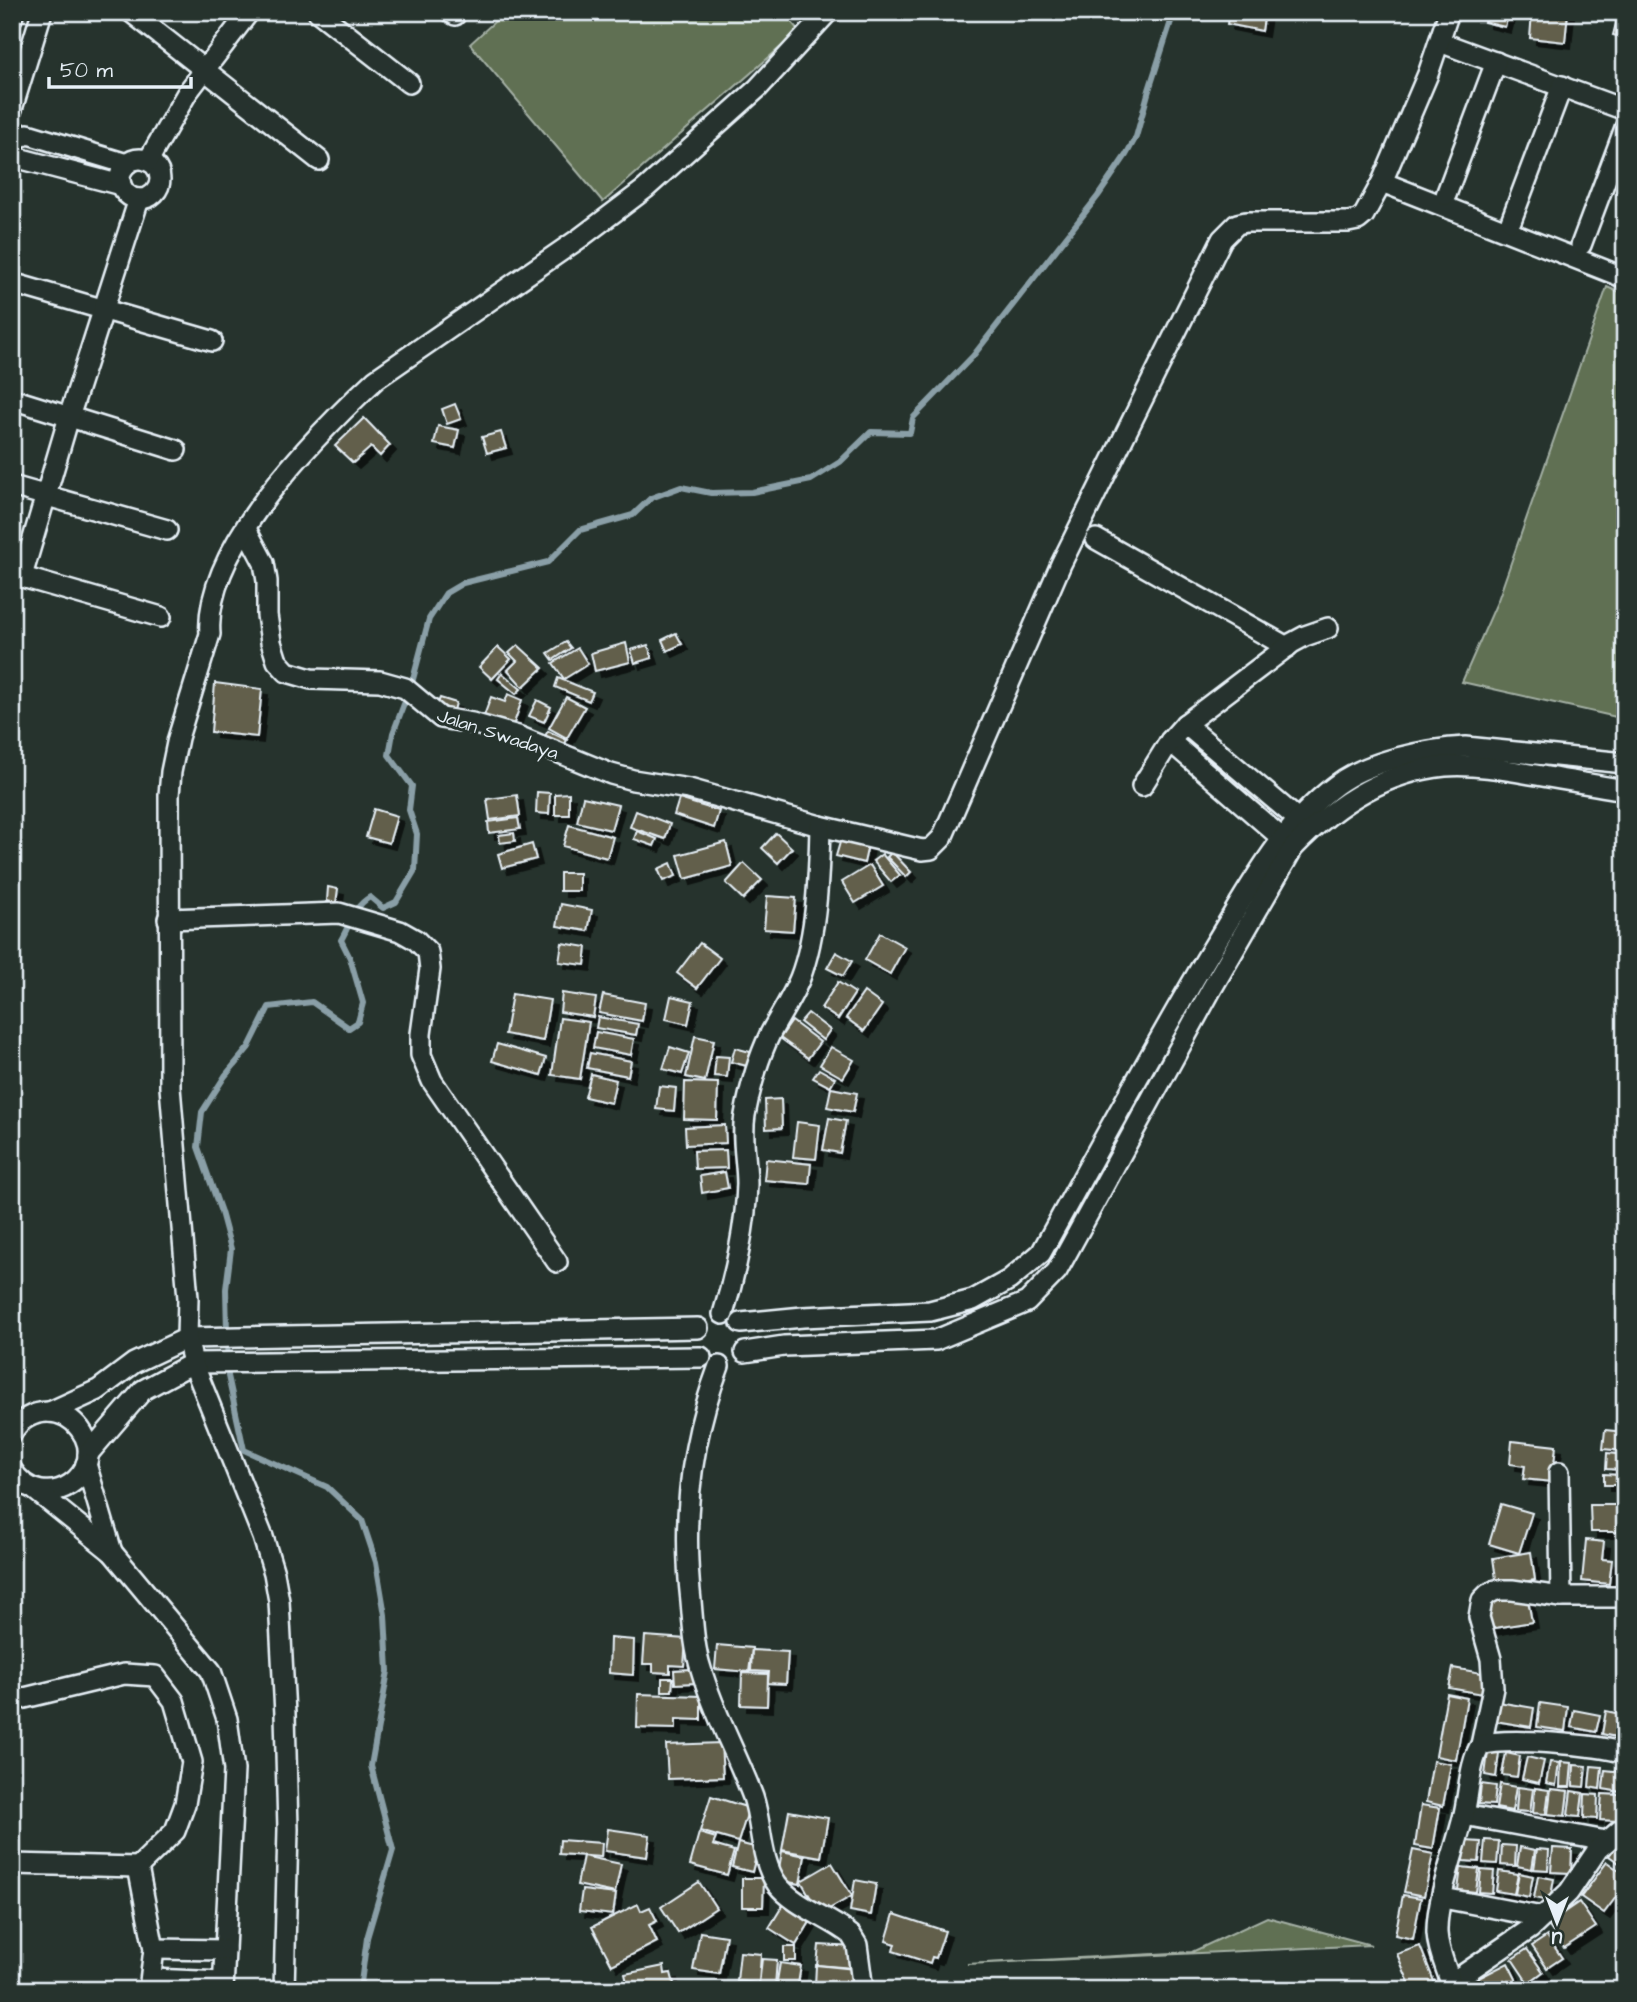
<svg xmlns="http://www.w3.org/2000/svg" width="1637" height="2002" font-family="'Architects Daughter',sans-serif">
  <style>
    .green { fill: #607052; stroke: #a4b0a5; stroke-width: 2 }
    .lines { fill: none; stroke-linecap: round; stroke-linejoin: round }
    .stream { stroke: #8a9fa7; stroke-width: 6 }
    .building { fill: #625f4b; stroke: #e8f1f8; stroke-width: 2; filter: url(#shadow) }
    .minor-casing { stroke: #e8f1f8; stroke-width: 24 }
    .minor { stroke: #26332d; stroke-width: 19 }
    .labels { text-anchor: middle; stroke-width: 6; stroke-linejoin: round; paint-order: stroke }
    .street-label { font-size: 19px; fill: #e8f1f8; stroke: #26332d }
  </style>
  <defs>
    <filter id="shadow"><feDropShadow dx="6" dy="6" stdDeviation="0" flood-color="#0009"/></filter>
  </defs>
  <rect width="100%" height="100%" fill="#26332d"/>
  <filter id="ink" filterUnits="userSpaceOnUse"><feTurbulence type="fractalNoise" baseFrequency=".0143" numOctaves="2"/><feDisplacementMap in="SourceGraphic" scale="14" xChannelSelector="R" yChannelSelector="G"/><feConvolveMatrix kernelMatrix="1 2 1 2 8 2 1 2 1" color-interpolation-filters="sRGB"/></filter>
  <g filter="url(#ink)">
    <g class="green">
      <polygon points="505,12 783,12 799,31 603,202 470,44"/>
      <polygon points="1607,287 1625,295 1625,719 1462,682 1498,600"/>
      <polygon points="1267,1917 1371,1945 967,1964 1192,1952"/>
    </g>
    <g class="lines">
      <path class="stream" d="M360 1990 367 1938 393 1850 371 1766 388 1671 385 1615 376 1562 362 1520 327 1487 244 1450 228 1376 226 1289 231 1249 221 1212 198 1147 202 1112 225 1076 249 1047 269 1007 312 1002 349 1028 358 1022 363 1003 350 958 341 940C351 923 353 907 370 897L383 908 396 902 415 870 417 834 409 810 412 786 389 755 393 733 412 683 429 619 446 593 463 583 548 562 580 530 633 515 651 498 681 487 711 493 752 492 811 480 840 462 871 432 910 433 913 418 973 356 1098 196 1126 155 1136 137 1149 90 1174 12"/>
    </g>
    <g class="building">
      <polygon points="1229,12 1265,12 1262,31 1227,24"/>
      <polygon points="1487,12 1509,12 1505,27 1484,22"/>
      <polygon points="1532,12 1568,12 1565,42 1530,38"/>
      <polygon points="1619,12 1625,12 1625,38 1613,35"/>
      <polygon points="455,404 461,419 447,424 442,409"/>
      <polygon points="364,418 390,445 380,456 371,447 353,463 335,446"/>
      <polygon points="438,426 459,430 455,448 434,444"/>
      <polygon points="501,432 506,448 487,453 482,437"/>
      <polygon points="676,633 682,644 667,651 662,640"/>
      <polygon points="566,642 571,648 553,660 548,653"/>
      <polygon points="626,643 630,662 595,671 591,653"/>
      <polygon points="518,645 543,668 523,687 508,670 517,661 509,653"/>
      <polygon points="648,645 652,658 635,663 631,650"/>
      <polygon points="498,647 511,659 492,679 479,667"/>
      <polygon points="578,648 588,664 564,679 553,663"/>
      <polygon points="502,673 521,689 516,694 498,679"/>
      <polygon points="558,678 593,692 589,701 555,687"/>
      <polygon points="215,683 262,689 257,737 211,732"/>
      <polygon points="508,694 522,700 513,726 484,716 491,697 505,702"/>
      <polygon points="566,697 585,707 567,738 549,728"/>
      <polygon points="440,698 456,703 454,710 437,705"/>
      <polygon points="537,700 551,707 544,722 529,716"/>
      <polygon points="548,731 567,740 562,749 543,739"/>
      <polygon points="537,792 550,793 549,814 536,813"/>
      <polygon points="569,793 569,815 555,815 555,794"/>
      <polygon points="517,795 520,816 490,820 487,799"/>
      <polygon points="583,797 618,805 611,830 577,822"/>
      <polygon points="679,799 719,811 714,828 674,815"/>
      <polygon points="374,809 397,816 389,843 366,837"/>
      <polygon points="636,811 670,824 665,839 630,827"/>
      <polygon points="518,818 520,829 489,833 488,822"/>
      <polygon points="569,825 613,837 607,858 563,846"/>
      <polygon points="637,831 657,839 654,846 634,839"/>
      <polygon points="514,833 515,841 500,843 499,835"/>
      <polygon points="776,833 792,848 778,863 762,848"/>
      <polygon points="841,839 868,845 864,863 836,856"/>
      <polygon points="726,842 732,866 685,879 678,855"/>
      <polygon points="532,844 536,859 502,868 498,854"/>
      <polygon points="892,852 911,872 906,877 887,857"/>
      <polygon points="882,854 900,875 891,882 873,861"/>
      <polygon points="671,863 676,876 663,881 658,869"/>
      <polygon points="744,863 762,880 743,899 726,883"/>
      <polygon points="870,865 883,886 855,903 842,882"/>
      <rect x="560" y="873" width="19" height="18"/>
      <polygon points="328,887 338,889 336,903 327,901"/>
      <polygon points="767,896 796,898 793,931 764,929"/>
      <polygon points="561,904 592,910 588,931 557,926"/>
      <polygon points="880,933 905,947 890,974 865,960"/>
      <polygon points="562,943 587,947 585,965 559,962"/>
      <polygon points="700,943 720,958 697,988 677,973"/>
      <polygon points="836,952 852,961 843,976 827,968"/>
      <polygon points="838,982 855,993 838,1019 821,1008"/>
      <polygon points="864,992 882,1005 864,1031 846,1018"/>
      <polygon points="562,993 596,998 593,1017 560,1012"/>
      <polygon points="512,994 550,1000 543,1041 505,1034"/>
      <polygon points="603,995 645,1003 642,1021 599,1013"/>
      <polygon points="671,996 693,1001 688,1024 666,1019"/>
      <polygon points="808,1013 830,1030 823,1040 800,1022"/>
      <polygon points="598,1017 638,1024 636,1035 596,1028"/>
      <polygon points="560,1018 589,1022 580,1079 552,1075"/>
      <polygon points="792,1021 820,1042 808,1058 780,1038"/>
      <polygon points="596,1032 634,1039 631,1055 593,1048"/>
      <polygon points="695,1036 714,1040 705,1081 686,1077"/>
      <polygon points="497,1044 546,1058 541,1075 492,1061"/>
      <polygon points="670,1047 689,1053 682,1074 663,1069"/>
      <polygon points="831,1047 854,1060 843,1078 820,1065"/>
      <polygon points="735,1048 754,1053 751,1067 731,1062"/>
      <polygon points="590,1053 631,1061 628,1076 587,1068"/>
      <polygon points="716,1056 729,1057 727,1077 714,1076"/>
      <polygon points="819,1069 835,1078 830,1087 813,1078"/>
      <polygon points="591,1074 616,1080 611,1103 585,1097"/>
      <polygon points="685,1082 718,1083 717,1120 684,1119"/>
      <polygon points="659,1086 676,1088 674,1111 656,1109"/>
      <polygon points="831,1088 857,1093 853,1112 827,1107"/>
      <polygon points="781,1099 782,1128 766,1129 765,1100"/>
      <polygon points="829,1118 846,1121 840,1153 823,1150"/>
      <polygon points="797,1122 820,1125 816,1159 793,1157"/>
      <polygon points="725,1125 726,1143 686,1145 685,1127"/>
      <polygon points="726,1150 727,1168 695,1169 694,1151"/>
      <polygon points="766,1159 811,1164 809,1184 764,1180"/>
      <polygon points="725,1172 728,1188 702,1193 700,1176"/>
      <polygon points="1605,1430 1625,1432 1625,1451 1603,1449"/>
      <polygon points="1512,1441 1556,1446 1552,1482 1523,1479 1525,1466 1510,1464"/>
      <polygon points="1607,1453 1625,1455 1625,1470 1606,1469"/>
      <polygon points="1604,1474 1618,1475 1617,1485 1604,1485"/>
      <polygon points="1501,1504 1532,1513 1519,1553 1489,1544"/>
      <polygon points="1590,1505 1618,1505 1618,1532 1591,1532"/>
      <polygon points="1586,1540 1604,1542 1602,1559 1612,1560 1609,1584 1582,1581"/>
      <polygon points="1531,1552 1535,1580 1497,1586 1493,1558"/>
      <polygon points="1527,1594 1532,1622 1489,1629 1485,1601"/>
      <polygon points="645,1636 686,1639 684,1666 670,1665 670,1673 653,1672 653,1664 643,1664"/>
      <polygon points="610,1638 634,1640 633,1675 609,1673"/>
      <polygon points="717,1645 752,1648 749,1672 715,1669"/>
      <polygon points="752,1650 788,1652 786,1684 768,1683 769,1672 751,1671"/>
      <polygon points="1453,1668 1487,1674 1483,1694 1449,1688"/>
      <polygon points="693,1669 694,1683 675,1684 674,1670"/>
      <polygon points="742,1673 768,1674 767,1706 741,1705"/>
      <polygon points="662,1678 673,1678 672,1691 662,1691"/>
      <polygon points="638,1694 701,1696 701,1720 676,1719 676,1729 637,1728"/>
      <polygon points="1447,1694 1467,1698 1456,1760 1436,1756"/>
      <polygon points="1498,1702 1534,1708 1531,1727 1495,1721"/>
      <polygon points="1540,1703 1568,1707 1565,1731 1537,1727"/>
      <polygon points="1574,1710 1600,1715 1596,1732 1571,1727"/>
      <polygon points="1606,1711 1625,1715 1625,1739 1602,1734"/>
      <polygon points="721,1743 723,1777 668,1779 666,1745"/>
      <polygon points="1488,1752 1499,1753 1496,1777 1485,1775"/>
      <polygon points="1506,1753 1520,1756 1517,1777 1502,1775"/>
      <polygon points="1527,1757 1544,1761 1539,1783 1522,1779"/>
      <polygon points="1433,1761 1451,1764 1443,1806 1426,1802"/>
      <polygon points="1550,1762 1559,1763 1556,1785 1546,1783"/>
      <polygon points="1561,1762 1572,1763 1570,1787 1560,1787"/>
      <polygon points="1574,1765 1586,1766 1584,1787 1573,1786"/>
      <polygon points="1591,1766 1602,1767 1600,1789 1589,1787"/>
      <polygon points="1605,1770 1623,1772 1621,1792 1603,1789"/>
      <polygon points="1481,1784 1496,1786 1494,1805 1479,1804"/>
      <polygon points="1500,1784 1516,1787 1512,1811 1496,1808"/>
      <polygon points="1518,1787 1533,1789 1530,1812 1516,1811"/>
      <polygon points="1535,1788 1549,1790 1546,1814 1533,1813"/>
      <polygon points="1551,1789 1568,1791 1565,1816 1548,1814"/>
      <polygon points="1571,1791 1583,1793 1580,1817 1568,1816"/>
      <polygon points="1585,1794 1598,1795 1597,1819 1584,1818"/>
      <polygon points="1602,1794 1619,1795 1617,1821 1600,1820"/>
      <polygon points="711,1796 749,1808 738,1842 700,1831"/>
      <polygon points="1421,1805 1440,1808 1433,1849 1415,1846"/>
      <polygon points="789,1811 828,1818 821,1857 782,1850"/>
      <polygon points="608,1829 650,1835 647,1857 605,1851"/>
      <polygon points="699,1833 716,1838 713,1845 734,1851 727,1875 690,1865"/>
      <polygon points="1622,1837 1625,1839 1625,1867 1609,1856"/>
      <polygon points="560,1840 602,1843 601,1857 559,1854"/>
      <polygon points="1485,1840 1499,1841 1497,1864 1483,1863"/>
      <polygon points="1465,1841 1481,1842 1479,1862 1463,1861"/>
      <polygon points="738,1843 758,1848 752,1872 732,1867"/>
      <polygon points="1502,1845 1516,1846 1515,1866 1501,1865"/>
      <polygon points="1520,1847 1535,1850 1532,1869 1517,1866"/>
      <polygon points="1553,1848 1572,1849 1571,1873 1551,1872"/>
      <polygon points="1537,1849 1549,1850 1548,1870 1534,1869"/>
      <polygon points="1413,1850 1433,1854 1424,1896 1404,1892"/>
      <polygon points="782,1851 805,1856 800,1884 777,1880"/>
      <polygon points="583,1856 621,1864 615,1893 577,1885"/>
      <polygon points="1607,1862 1625,1875 1625,1885 1604,1913 1581,1897"/>
      <polygon points="832,1863 852,1896 820,1914 801,1881"/>
      <polygon points="1461,1867 1479,1869 1476,1892 1458,1890"/>
      <polygon points="1481,1870 1494,1871 1492,1893 1479,1892"/>
      <polygon points="1499,1871 1518,1874 1514,1894 1496,1891"/>
      <polygon points="1519,1873 1533,1876 1529,1897 1515,1894"/>
      <polygon points="1538,1876 1554,1879 1550,1901 1534,1898"/>
      <polygon points="742,1878 764,1878 763,1907 742,1907"/>
      <polygon points="855,1880 876,1884 871,1915 850,1911"/>
      <polygon points="699,1882 716,1908 678,1933 661,1907"/>
      <polygon points="582,1890 616,1894 613,1915 579,1911"/>
      <polygon points="1403,1895 1421,1898 1413,1939 1395,1935"/>
      <polygon points="1579,1902 1596,1927 1564,1948 1547,1924"/>
      <polygon points="638,1904 641,1911 650,1907 657,1921 649,1925 657,1942 612,1965 592,1927"/>
      <polygon points="783,1905 810,1922 796,1945 769,1928"/>
      <polygon points="894,1914 945,1931 936,1958 932,1957 930,1963 893,1951 895,1944 886,1941"/>
      <polygon points="700,1932 726,1936 719,1974 693,1970"/>
      <polygon points="1547,1936 1562,1958 1547,1968 1532,1946"/>
      <polygon points="819,1945 854,1947 853,1968 817,1965"/>
      <polygon points="1420,1946 1435,1984 1419,1990 1412,1990 1397,1954"/>
      <rect x="784" y="1947" width="12" height="14"/>
      <polygon points="1527,1949 1543,1972 1528,1983 1512,1959"/>
      <polygon points="740,1952 761,1954 759,1983 737,1981"/>
      <polygon points="762,1959 777,1960 775,1986 759,1985"/>
      <polygon points="780,1963 801,1966 797,1990 776,1987"/>
      <polygon points="1508,1963 1518,1983 1504,1990 1472,1990 1469,1983"/>
      <polygon points="816,1965 855,1969 854,1989 815,1986"/>
      <polygon points="664,1966 665,1974 671,1973 675,1988 629,1990 625,1974"/>
      <polygon points="687,1985 735,1987 734,1990 686,1990"/>
    </g>
    <g class="lines">
      <defs>
        <g id="minor">
          <polyline points="131,12 319,160"/>
          <polyline points="318,12 409,83"/>
          <polyline points="451,12 455,15"/>
          <polyline points="12,18 14,12"/>
          <polyline points="1440,42 1625,110"/>
          <polyline points="12,109 42,12"/>
          <polyline points="12,140 28,134 127,164"/>
          <polyline points="12,152 22,159 121,185"/>
          <circle cx="140" cy="179" r="20"/>
          <polyline points="148,161 187,93 249,12"/>
          <polyline points="1382,182 1625,278"/>
          <polyline points="1446,195 1496,62"/>
          <polyline points="1511,221 1562,86"/>
          <polyline points="1581,245 1625,128"/>
          <polyline points="12,283 212,341"/>
          <polyline points="12,399 176,450"/>
          <polyline points="12,486 167,530"/>
          <polyline points="246,529 264,563 267,581 267,615 271,642 277,661 287,672 311,679 380,681 405,688 441,718 472,723 518,736 611,774 633,780 689,789 820,826 922,850 931,849 942,838 1061,564 1222,239 1237,224 1246,222 1348,222 1358,220 1364,215 1382,182 1428,74 1449,12"/>
          <polyline points="1096,539 1287,647"/>
          <polyline points="12,574 161,617"/>
          <polyline points="22,576 69,417 139,199"/>
          <polyline points="1185,724 1307,827"/>
          <polyline points="1170,741 1292,847"/>
          <polyline points="1142,786 1170,741 1185,724 1292,643 1305,636 1328,628"/>
          <polyline points="168,919 339,913 400,931 416,940 428,952 430,969 421,1034 421,1055 432,1081 557,1262"/>
          <path d="M723 1314C735 1276 746 1224 747 1184 747 1161 741 1139 745 1115 750 1088 758 1059 770 1034 780 1015 792 998 800 978 817 934 819 873 820 826"/>
          <path d="M741 1323 803 1317 930 1311 973 1300 1009 1280 1041 1253C1098 1150 1154 1045 1215 944 1250 887 1281 826 1336 785 1367 761 1427 749 1466 747L1625 763"/>
          <path d="M745 1352 784 1346 936 1340 1027 1302 1057 1271 1211 990 1293 848C1334 805 1384 772 1445 766 1473 764 1502 769 1530 774 1561 779 1593 785 1625 790"/>
          <path d="M719 1366C690 1442 682 1521 691 1601 693 1624 694 1647 701 1669 714 1714 737 1754 753 1797 762 1824 760 1860 777 1884 795 1907 829 1917 851 1935L857 1945 863 1990"/>
          <polyline points="50,1412 98,1390 134,1363 187,1338 698,1328"/>
          <path d="M12 1433C19 1420 33 1412 48 1412 61 1412 73 1419 80 1429 112 1472 44 1520 12 1470"/>
          <polyline points="88,1454 143,1390 193,1363 701,1357"/>
          <polyline points="86,1464 112,1552"/>
          <polyline points="1559,1472 1561,1597"/>
          <polyline points="35,1490 112,1552 211,1671 227,1719 234,1770 223,1990"/>
          <polyline points="12,1701 124,1674 155,1676 174,1701 192,1762 185,1804 175,1831 138,1867 12,1864"/>
          <polyline points="1481,1745 1493,1688 1491,1659 1479,1617 1482,1600 1488,1594 1496,1590 1512,1590 1561,1597 1625,1597"/>
          <polyline points="1464,1815 1606,1841"/>
          <polyline points="138,1867 154,1949 149,1990"/>
          <polyline points="1443,1898 1542,1917"/>
          <polyline points="154,1949 225,1950"/>
          <polyline points="152,1979 223,1982"/>
          <polyline points="1451,1983 1530,1929 1569,1892 1598,1849 1625,1826"/>
          <path d="M284 1990 288 1829 285 1714 279 1601 274 1573 263 1537 193 1363 187 1338 188 1298 170 1087 169 795 171 772 178 738 210 634C203 548 317 434 376 379L580 238 645 189 758 88 828 12"/>
          <path d="M1453 1990C1448 1971 1438 1953 1437 1933 1436 1900 1455 1851 1463 1818 1469 1797 1469 1762 1481 1745 1507 1737 1598 1745 1625 1753"/>
        </g>
      </defs>
      <use href="#minor" class="minor-casing"/>
      <use href="#minor" class="minor"/>
    </g>
  </g>
  <g class="labels">
    <g class="street-label">
      <text transform="translate(498 733) rotate(18)" y="7">Jalan Swadaya</text>
    </g>
  </g>
  <rect width="1637" height="2002" fill="none" stroke="#26332d" stroke-width="42"/>
  <rect x="21" y="21" width="1595" height="1960" fill="none" stroke="#e8f1f8" stroke-width="2.5" filter="url(#ink)"/>
  <g transform="translate(1557 1922) rotate(180)" stroke="#26332d" stroke-width="5" paint-order="stroke">
  <path d="M0-5L12 26L0 18L-12 26Z" fill="#e8f1f8"/>
  <text y="-10" font-size="19" font-weight="bold" text-anchor="middle" fill="#e8f1f8">U</text>
  </g>
  <path d="M49 77v10h142v-10" fill="none" stroke="#e8f1f8" stroke-width="3.5"/>
  <text x="60" y="77" font-size="21" fill="#e8f1f8" stroke="#26332d" stroke-width="5" paint-order="stroke">50 m</text>
</svg>
